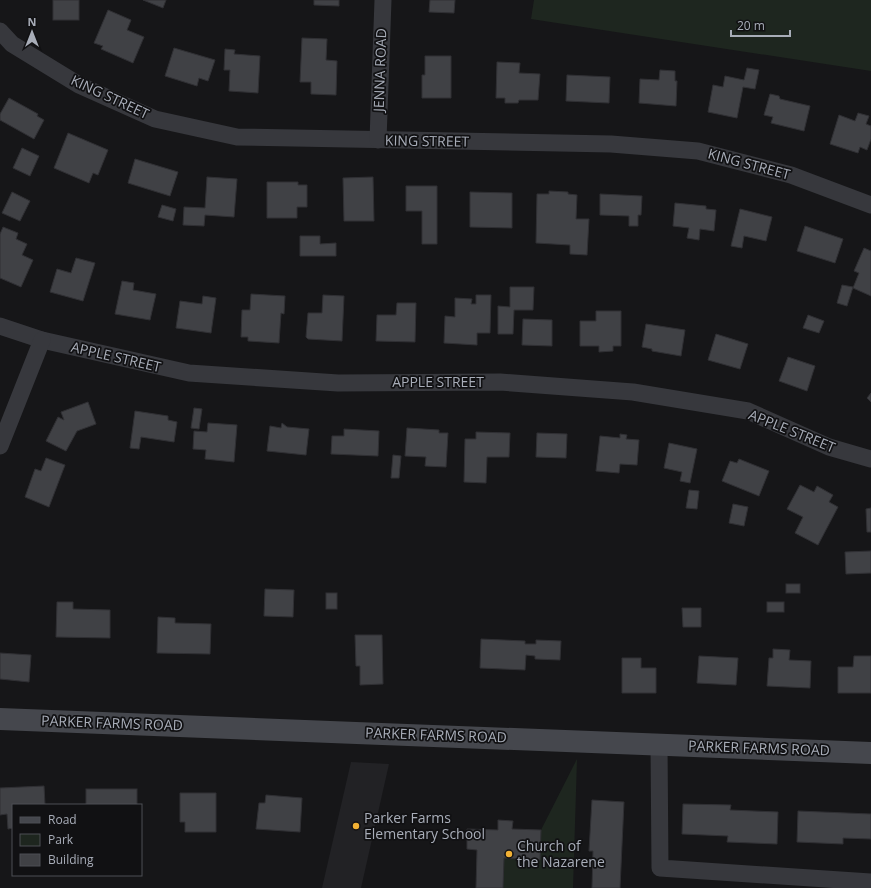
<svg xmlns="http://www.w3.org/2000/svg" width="871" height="888" font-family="'Open Sans',sans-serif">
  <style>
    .built { fill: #222225 }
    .green { fill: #1e261f }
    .building { fill: #404145; stroke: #303034 }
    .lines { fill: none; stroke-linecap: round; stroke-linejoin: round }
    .street { stroke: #37383d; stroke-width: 17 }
    .secondary { stroke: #45474d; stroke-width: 22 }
    .poi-dot { fill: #f2b134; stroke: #111113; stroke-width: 1.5 }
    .labels { text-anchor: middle; stroke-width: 3.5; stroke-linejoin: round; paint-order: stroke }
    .street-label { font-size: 14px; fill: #a8adb8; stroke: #111113 }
    .poi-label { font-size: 14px; fill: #a8adb8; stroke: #111113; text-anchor: start }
  </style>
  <rect width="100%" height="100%" fill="#161618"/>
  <polygon class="built" points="351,762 389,764 361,888 322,888"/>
  <g class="green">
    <polygon points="534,0 871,0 871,71 531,19"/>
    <polygon points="577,759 573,888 503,888 504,858 540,859 541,830"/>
  </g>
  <g class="building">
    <rect x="53" y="0" width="26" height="20"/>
    <polygon points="143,0 166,0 163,8"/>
    <polygon points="314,0 339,0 339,6 314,5"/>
    <polygon points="430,0 455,0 454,13 429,12"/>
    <polygon points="108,10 131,20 127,30 144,37 133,63 101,49 103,46 94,43"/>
    <polygon points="302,38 327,39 326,60 337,61 336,95 311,94 311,82 300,82"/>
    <polygon points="174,48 215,60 208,81 199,78 197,86 165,76"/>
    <polygon points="225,49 235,50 234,54 260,56 258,93 229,91 230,70 224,70"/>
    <polygon points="425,56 451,56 451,98 422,98 422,75 425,75"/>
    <polygon points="497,62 520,63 519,73 540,74 538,100 519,100 518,103 505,103 505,98 496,98"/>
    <polygon points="747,68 759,70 755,89 743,87 737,118 708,112 713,85 723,87 725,76 744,80"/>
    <polygon points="660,70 675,71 675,81 677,81 676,106 639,103 640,79 659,80"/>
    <polygon points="567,75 610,77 609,103 566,101"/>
    <polygon points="770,94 779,96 780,99 810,106 804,131 771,123 773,117 764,115"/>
    <polygon points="9,98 38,114 37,116 44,120 34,139 0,120 0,114"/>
    <polygon points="858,113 869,116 866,124 871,126 871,139 867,150 860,147 858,153 830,144 839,115 855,121"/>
    <polygon points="68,133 108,150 98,175 93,173 89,183 54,168"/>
    <polygon points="22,148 39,156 30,176 13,168"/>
    <polygon points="135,159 178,172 170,196 128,183"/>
    <polygon points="207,177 237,179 234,217 205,215 204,226 183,225 184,207 205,208"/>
    <polygon points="373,177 374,221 344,221 343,178"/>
    <polygon points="267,182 298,182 298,185 307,185 307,207 297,207 297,218 267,218"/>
    <polygon points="406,186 437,186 437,244 422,244 422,211 406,211"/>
    <polygon points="549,191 568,192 568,194 577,195 576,219 589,219 587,255 570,254 570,245 536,243 537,194 549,194"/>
    <polygon points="12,192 30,201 20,221 2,213"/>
    <polygon points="470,192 512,193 512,228 470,227"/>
    <polygon points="600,194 642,196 641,215 638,215 638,226 629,226 629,216 600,215"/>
    <polygon points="675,203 706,206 706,209 716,210 714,231 700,229 699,240 687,238 689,228 673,226"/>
    <polygon points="162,205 176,209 173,221 158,217"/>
    <polygon points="740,209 772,217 766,241 744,236 742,248 731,246"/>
    <polygon points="805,226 843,239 835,263 797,251"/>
    <polygon points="3,227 18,233 16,239 27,244 22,255 33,260 21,287 0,278 0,234"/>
    <polygon points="300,236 320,236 320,244 336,243 336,256 300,256"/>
    <polygon points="864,248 871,251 871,296 853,288 859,273 854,271"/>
    <polygon points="76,258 95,263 83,301 50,292 57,269 71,273"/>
    <polygon points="122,281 134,283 133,290 156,294 150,320 115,314"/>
    <polygon points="842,285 853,287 847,306 837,303"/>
    <polygon points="510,287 534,287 533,310 514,310 513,334 498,334 498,306 510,307"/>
    <polygon points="251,294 285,296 284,314 281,313 279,343 248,341 248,337 241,337 242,310 250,310"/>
    <polygon points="323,295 344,296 342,341 308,339 306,337 308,313 322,313"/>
    <polygon points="476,295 491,295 490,333 477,333 477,345 444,343 445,316 455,317 455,298 472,299 471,304 476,304"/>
    <polygon points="203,296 216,298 211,333 176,328 180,301 202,304"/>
    <polygon points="397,303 416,303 415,342 376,341 377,315 396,315"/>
    <polygon points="596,311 621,311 621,346 613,346 613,351 599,352 599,346 580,346 580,321 596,321"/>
    <polygon points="808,315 824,321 819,333 803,328"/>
    <polygon points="523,319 552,320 552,346 522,345"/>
    <polygon points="646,324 685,330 681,356 652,351 652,349 642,347"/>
    <polygon points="716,334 748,344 740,369 708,360"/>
    <polygon points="788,357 815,366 807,391 779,381"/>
    <polygon points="871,393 871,402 867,398"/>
    <polygon points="88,402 96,424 77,431 66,451 46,441 58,417 64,420 61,412"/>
    <polygon points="194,408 202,409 199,429 191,428"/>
    <polygon points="135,411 168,416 168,420 177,422 174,442 141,437 139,449 130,448"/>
    <polygon points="208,423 237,425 234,462 205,459 206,450 193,449 194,431 207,432"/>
    <polygon points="282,423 287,427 309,429 306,455 267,451 270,426 281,428"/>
    <polygon points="407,428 439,430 439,433 448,433 446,467 425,466 426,457 405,456"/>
    <polygon points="344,429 379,431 378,456 331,454 332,436 344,436"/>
    <polygon points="476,432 510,433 509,457 487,457 486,483 464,482 465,439 476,439"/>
    <polygon points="537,433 567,434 566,458 536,457"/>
    <polygon points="620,434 627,435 626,439 639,440 637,465 620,464 619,473 596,471 600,436 620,438"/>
    <polygon points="669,443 697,449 690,483 680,481 682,472 664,468"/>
    <polygon points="393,455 401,456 399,478 391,478"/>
    <polygon points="46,458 65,465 49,507 25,497 35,469 41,471"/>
    <polygon points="739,459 769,471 759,496 722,481 730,461 737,463"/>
    <polygon points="800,485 814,492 817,486 833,495 829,502 838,507 818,545 795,533 803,517 787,509"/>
    <polygon points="689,490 699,491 697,509 686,508"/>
    <polygon points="733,504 748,507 744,526 729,523"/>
    <polygon points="871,508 871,532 867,532 866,509"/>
    <polygon points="871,551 871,573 846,574 845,552"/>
    <rect x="786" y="584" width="14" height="9"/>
    <polygon points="265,589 294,590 293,617 264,616"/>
    <rect x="326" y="593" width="11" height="16"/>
    <polygon points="57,602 73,602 73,609 110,610 110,638 56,637"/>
    <rect x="767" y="602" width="17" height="10"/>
    <polygon points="682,608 701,608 701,627 683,627"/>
    <polygon points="158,617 175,618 175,623 211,624 210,654 157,653"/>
    <polygon points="355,635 382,635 383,684 360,685 360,666 356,666"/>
    <polygon points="481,639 525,641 525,644 536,644 536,640 561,641 560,660 535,659 535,656 526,655 525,670 480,668"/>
    <polygon points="773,649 790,650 789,660 811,661 810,688 767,686 769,658 773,658"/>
    <polygon points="0,653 31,655 29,682 0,679"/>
    <polygon points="699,656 738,658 736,685 697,683"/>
    <polygon points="854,656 871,656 871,693 838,693 838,667 853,667"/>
    <polygon points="622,658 641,658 641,668 656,668 656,693 622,693"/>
    <polygon points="44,786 45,805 13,805 13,828 8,829 7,814 0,815 0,788"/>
    <rect x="86" y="789" width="51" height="16"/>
    <polygon points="180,793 216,793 216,832 185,832 185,822 180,822"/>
    <polygon points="266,795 302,798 300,832 256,829 259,803 265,803"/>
    <polygon points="592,800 624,802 620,888 592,888 593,851 589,851"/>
    <polygon points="683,804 731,805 730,810 778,812 777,844 727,842 728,836 682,834"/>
    <polygon points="798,811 871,814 871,839 843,838 843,844 797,842"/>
    <polygon points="498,820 513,821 512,829 541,830 540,860 504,858 503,888 476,888 477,850 467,849 467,829 498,830"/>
  </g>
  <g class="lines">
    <g class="street">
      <polyline points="0,31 12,44 79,85 155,119 237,137 611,144 698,151 791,175 871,205"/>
      <polyline points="378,140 383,0"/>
      <polyline points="0,326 42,340 189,373 338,383 500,382 633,392 748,411 829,447 871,459"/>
      <polyline points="0,446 42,340"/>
      <polyline points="659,744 660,868 871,882"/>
    </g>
    <polyline class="secondary" points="0,719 871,753"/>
  </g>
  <g class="poi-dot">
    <circle cx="356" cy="826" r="4"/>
    <circle cx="509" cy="854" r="4"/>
  </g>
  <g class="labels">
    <g class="street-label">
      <text transform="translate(380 70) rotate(-88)" y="5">JENNA ROAD</text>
      <text transform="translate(110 97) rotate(25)" y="5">KING STREET</text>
      <text transform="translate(427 141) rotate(1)" y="5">KING STREET</text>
      <text transform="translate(749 164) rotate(15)" y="5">KING STREET</text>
      <text transform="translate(116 357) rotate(13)" y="5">APPLE STREET</text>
      <text x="438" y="387">APPLE STREET</text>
      <text transform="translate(792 431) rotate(22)" y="5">APPLE STREET</text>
      <text transform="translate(112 723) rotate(2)" y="5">PARKER FARMS ROAD</text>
      <text transform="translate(436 735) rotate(2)" y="5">PARKER FARMS ROAD</text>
      <text transform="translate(759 748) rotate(2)" y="5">PARKER FARMS ROAD</text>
    </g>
    <g class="poi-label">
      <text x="364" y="823">Parker Farms<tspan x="364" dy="16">Elementary School</tspan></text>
      <text x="517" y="851">Church of<tspan x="517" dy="16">the Nazarene</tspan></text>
    </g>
  </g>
  <rect x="12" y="804" width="130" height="72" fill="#111113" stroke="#4d4f55"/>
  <rect x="20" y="817" width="20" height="6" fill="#45474d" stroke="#4d4f55"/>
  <text x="48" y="824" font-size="12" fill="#a8adb8">Road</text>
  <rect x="20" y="834" width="20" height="12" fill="#1e261f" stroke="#4d4f55"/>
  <text x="48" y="844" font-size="12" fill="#a8adb8">Park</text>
  <rect x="20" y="854" width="20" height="12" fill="#404145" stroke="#4d4f55"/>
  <text x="48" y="864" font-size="12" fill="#a8adb8">Building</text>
  <g transform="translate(32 32)" stroke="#111113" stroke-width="3" paint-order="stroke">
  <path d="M0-3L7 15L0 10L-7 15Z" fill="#a8adb8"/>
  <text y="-6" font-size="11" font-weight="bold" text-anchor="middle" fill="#a8adb8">N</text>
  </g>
  <path d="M731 30v6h59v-6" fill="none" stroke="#a8adb8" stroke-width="2"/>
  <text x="737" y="30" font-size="12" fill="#a8adb8" stroke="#111113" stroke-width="3" paint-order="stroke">20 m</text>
</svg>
